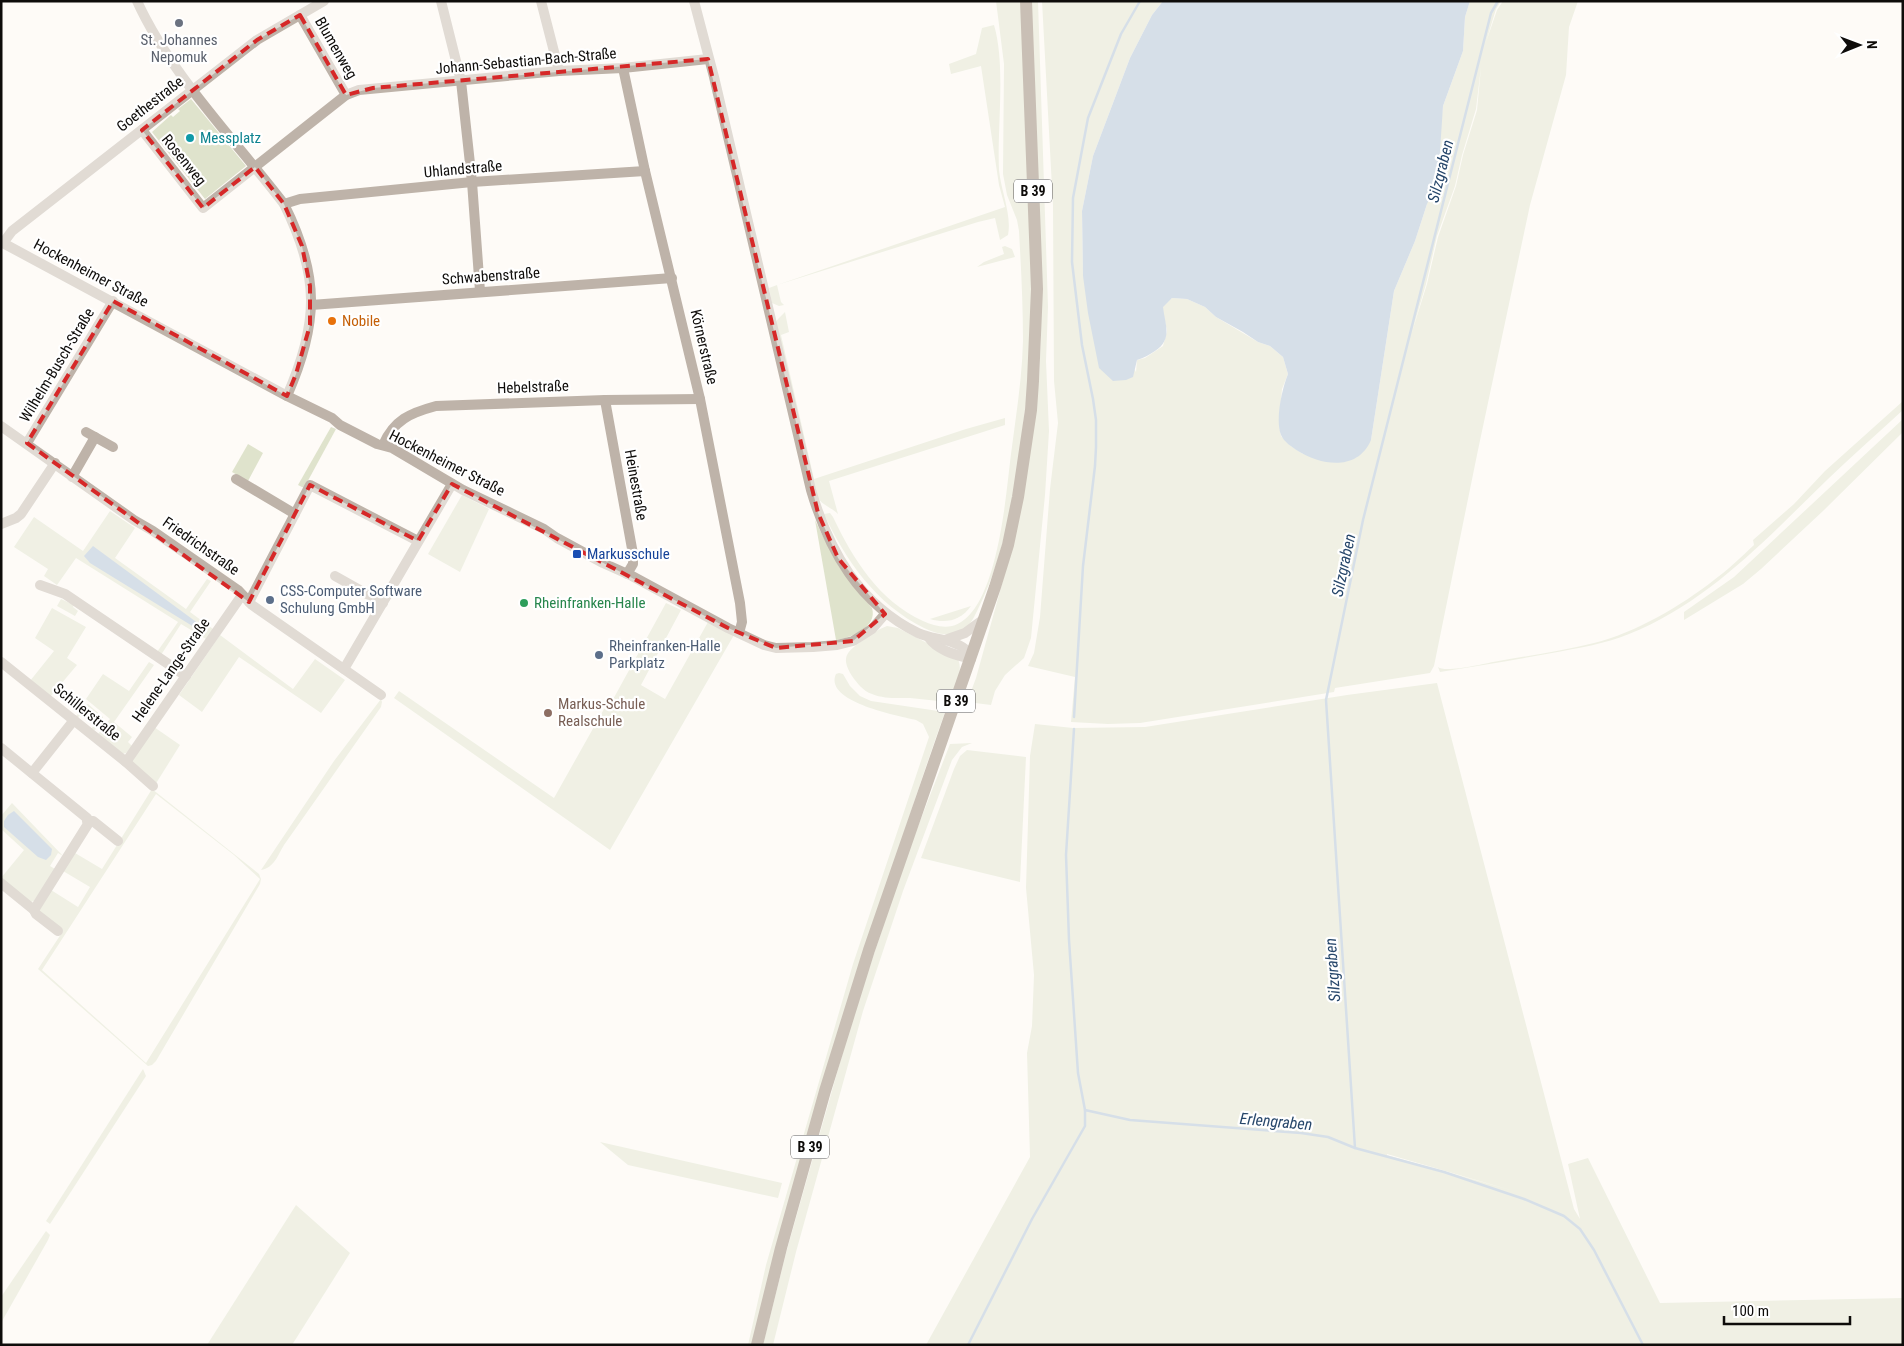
<svg xmlns="http://www.w3.org/2000/svg" width="1904" height="1346" font-family="'Roboto Condensed',sans-serif">
  <style>
    .green { fill: #dfe3cc; fill-rule: evenodd }
    .water { fill: #a7bcd6 }
    .lines { fill: none; stroke-linecap: round; stroke-linejoin: round }
    .stream { stroke: #a7bcd6; stroke-width: 2.5 }
    .minor { stroke: #beb3a9; stroke-width: 10 }
    .major { stroke: #8a7664; stroke-width: 12 }
    .marked { fill: none; stroke: #d62828; stroke-width: 4; stroke-dasharray: 10 6; stroke-linejoin: round }
    .worship-dot { fill: #6b7280; stroke: #fff; stroke-width: 2 }
    .culture-dot { fill: #0f9aa8; stroke: #fff; stroke-width: 2 }
    .food-dot { fill: #e8710a; stroke: #fff; stroke-width: 2 }
    .transit-dot { fill: #1a4fb4; stroke: #fff; stroke-width: 2 }
    .service-dot { fill: #5c6f8a; stroke: #fff; stroke-width: 2 }
    .leisure-dot { fill: #2e9e5b; stroke: #fff; stroke-width: 2 }
    .education-dot { fill: #8d6e63; stroke: #fff; stroke-width: 2 }
    .labels { text-anchor: middle; stroke-width: 4.5; stroke-linejoin: round; paint-order: stroke }
    .shield { fill: #fff; stroke: #565554; stroke-width: 1 }
    .shield-label { font-size: 14px; font-weight: bold; fill: #0e0c0a }
    .worship-label { font-size: 15px; fill: #5b616d; stroke: #fff }
    .street-label { font-size: 15px; fill: #0e0c0a; stroke: #fff }
    .culture-label { font-size: 15px; fill: #0d838f; stroke: #fff; text-anchor: start }
    .food-label { font-size: 15px; fill: #c56008; stroke: #fff; text-anchor: start }
    .transit-label { font-size: 15px; fill: #164399; stroke: #fff; text-anchor: start }
    .service-label { font-size: 15px; fill: #4e5e75; stroke: #fff; text-anchor: start }
    .leisure-label { font-size: 15px; fill: #27864d; stroke: #fff; text-anchor: start }
    .education-label { font-size: 15px; fill: #785e54; stroke: #fff; text-anchor: start }
    .water-label { font-size: 16px; font-style: italic; fill: #27476b; stroke: #fff }
  </style>
  <rect width="100%" height="100%" fill="#fefbf7"/>
  <g class="green">
    <path d="M996 1H1021C1026 119 1036 237 1031 355 1030 375 1027 397 1024 417 1017 481 1007 551 978 609 975 615 971 625 964 629 951 637 938 635 924 628 876 604 846 561 824 514L830 513 833 517C853 559 879 601 923 621 932 625 942 628 952 626 998 615 1006 492 1011 454 1016 416 1022 379 1023 341 1023 304 1021 267 1019 231L1017 220 1007 195 1003 174 1004 64Z"/>
    <polygon points="1031,1 1038,1 1048,307 1046,361 1049,431 1045,495 1031,638 1024,658 1005,675 995,691 991,705 967,702 976,678 1010,555 1039,380 1041,336"/>
    <path d="M1042 1H1163L1152 15 1130 58 1093 156 1082 211 1083 276 1136 372 1137 360 1145 358 1163 346 1167 331 1162 307 1172 298 1187 299 1205 307 1216 317 1258 342 1270 346 1283 357 1288 374 1282 389 1279 425 1281 436 1291 446 1303 454 1371 440 1394 291 1415 241 1427 204 1440 131 1443 106 1463 51 1465 17 1470 1H1501L1496 9 1486 42 1497 10 1503 1H1518V3L1519 1H1578L1569 27 1566 75 1530 205 1478 450 1434 666 1430 673 1335 688 1334 692 1140 723 1108 724 1071 722 1075 677 1028 666 1034 653 1040 617 1050 489 1058 423 1054 381 1053 206ZM1481 67 1477 110 1463 155 1456 186 1438 237 1427 284 1411 335 1426 284 1437 236 1455 186 1462 155 1476 109Z"/>
    <path d="M994 25C1006 66 997 126 999 170 1001 191 1012 215 1008 235L1000 240 995 218 978 222 777 285 781 302 784 305 779 306 772 303 769 288 777 285 1005 207 999 185 981 66 951 74 949 64 976 54 982 28Z"/>
    <polygon points="191,99 246,166 205,199 152,132 171,115 173,117 180,111 178,109"/>
    <polygon points="1005,246 1012,249 1015,257 977,267 984,262 1004,254 1002,247"/>
    <path d="M785 312 789 332 781 335 814 479 966 429 1005 418V425L829 481 838 514C831 507 821 505 817 496L776 322 778 319Z"/>
    <path d="M1903 401V410C1878 433 1852 456 1828 479 1767 538 1709 602 1629 634 1605 644 1578 648 1552 653 1515 660 1478 666 1440 672L1438 667C1445 673 1483 664 1493 662 1527 656 1561 651 1594 643 1635 633 1681 606 1714 580 1728 570 1741 557 1754 545L1753 540 1794 504 1825 471Z"/>
    <polygon points="1903,419 1903,432 1823,511 1761,569 1743,584 1684,620 1684,612 1734,577"/>
    <polygon points="331,427 336,429 304,488 298,485"/>
    <polygon points="248,444 263,453 248,481 232,472"/>
    <polygon points="462,495 489,509 460,572 428,554"/>
    <polygon points="110,511 135,528 115,558 186,609 207,579 211,581 190,612 213,629 206,639 181,624 161,655 157,652 178,622 76,558 57,585 44,576 48,569 14,547 34,517 83,551"/>
    <path d="M815 520C830 552 848 582 872 608 878 627 851 638 836 640Z"/>
    <polygon points="61,599 74,605 73,607 78,611 75,616 57,606"/>
    <polygon points="666,603 681,610 641,685 665,699 708,622 734,635 610,850 394,698 399,691 554,798 604,709 611,703"/>
    <path d="M971 606C961 620 947 624 930 619Z"/>
    <polygon points="52,608 86,627 67,658 77,665 50,697 30,681 54,651 35,638"/>
    <path d="M887 626 898 628 958 659C964 673 954 688 948 702 935 701 923 699 910 698 897 698 884 699 872 694 863 691 857 683 852 676 839 655 849 651 864 639 872 634 879 629 887 626Z"/>
    <polygon points="220,635 293,689 315,659 345,680 321,713 239,657 202,712 179,695"/>
    <polygon points="149,662 154,665 114,722 132,737 128,742 132,746 126,753 122,754 98,734 110,719 86,699 103,674 129,691"/>
    <path d="M839 673 843 674 850 686 860 696 871 701 945 712C871 919 816 1133 754 1345H748L766 1265 853 964 929 737 923 724 916 720C899 716 823 702 836 674Z"/>
    <path d="M1437 683 1574 1209 1580 1219 1568 1164 1588 1158 1660 1303 1903 1298V1345H926L1030 1157 1027 1053 1032 1026 1034 975 1026 888 1030 756 1035 724 1073 728 1145 727 1347 695ZM1387 1154 1514 1191 1387 1155Z"/>
    <path d="M381 699 382 702 381 707 284 845C278 855 274 868 261 870L334 761Z"/>
    <polygon points="88,704 103,717 103,719 95,730 91,729 95,724 82,714 77,718 77,715 86,705"/>
    <polygon points="154,727 180,745 155,785 132,763 132,759"/>
    <polygon points="972,743 962,747 952,760 903,891 863,1011 796,1252 773,1345 763,1345 786,1253 852,1020 908,852 950,744"/>
    <polygon points="967,750 1026,757 1020,882 921,858 954,769 960,756"/>
    <path d="M152 789 259 874 261 879 260 884 156 1061 152 1065 148 1066 38 969 63 931 38 911 51 890 78 907 90 887 63 871 75 853 102 869ZM156 794 234 855 260 879 146 1063 42 970Z"/>
    <polygon points="12,803 63,856 58,853 50,866 55,869 34,901 31,902 1,878 24,850 1,829 1,816"/>
    <polygon points="143,1069 146,1076 50,1224 46,1221"/>
    <polygon points="600,1142 782,1183 778,1198 628,1165"/>
    <polygon points="296,1205 350,1253 292,1345 207,1345"/>
    <polygon points="46,1231 50,1235 48,1240 1,1323 1,1297"/>
  </g>
  <g class="water">
    <path d="M1163 1H1470L1465 17 1463 51 1443 106 1438 181 1427 204 1415 241 1394 291 1371 440C1358 471 1322 466 1298 451 1292 447 1284 442 1281 435 1275 420 1282 389 1288 374L1283 357 1270 346 1258 342 1243 332 1216 317 1205 307 1187 299 1172 298 1163 307C1165 325 1173 339 1155 351 1149 355 1144 358 1137 360L1133 377 1126 380 1113 381 1099 368 1088 313 1083 276 1082 211 1093 156 1130 58 1152 15Z"/>
    <polygon points="93,546 199,624 199,626 194,627 90,563 84,556"/>
    <polygon points="14,811 52,849 51,855 46,860 38,857 4,827 4,821 8,815"/>
  </g>
  <g class="lines">
    <g class="stream">
      <polyline points="1074,717 1083,566 1095,466 1096,447 1096,420 1093,399 1082,345 1072,262 1073,198 1088,118 1121,34 1140,1"/>
      <polyline points="1074,729 1066,855 1069,940 1078,1073 1085,1110"/>
      <polyline points="1355,1148 1326,700 1363,520 1491,13 1498,1"/>
      <polyline points="968,1345 1032,1219 1085,1126 1085,1110 1130,1120 1301,1133 1328,1137 1355,1148 1444,1172 1524,1199 1564,1216 1580,1229 1594,1250 1643,1345"/>
    </g>
    <g class="minor">
      <path d="M137 1C170 74 236 141 284 204 320 276 319 323 287 396"/>
      <polyline points="441,1 461,81 472,182 480,291"/>
      <polyline points="541,1 559,71"/>
      <path d="M694 1 714 77 811 490C829 551 859 604 918 633 932 640 952 638 965 649 967 651 969 656 971 659"/>
      <polyline points="300,15 346,95"/>
      <polyline points="623,68 645,171 700,399 740,603 742,622 739,633"/>
      <polyline points="142,130 203,208 346,95 359,90 559,71 623,68 708,59"/>
      <polyline points="284,204 300,199 472,182 645,171"/>
      <polyline points="1,242 287,396 332,418 340,425 377,444 392,448 463,490 544,529 557,538 603,563 632,576 728,628 764,645 776,648 813,647 837,645 853,641 872,629 885,614"/>
      <polyline points="3,243 12,231 257,40 324,1"/>
      <polyline points="311,305 672,278"/>
      <polyline points="605,400 633,554 633,564 627,574"/>
      <polyline points="1,426 134,520 153,531 238,590 252,605 381,695"/>
      <polyline points="86,432 113,447"/>
      <polyline points="27,443 113,301"/>
      <path d="M383 445C394 420 410 413 436 406L605 400 700 399"/>
      <polyline points="72,477 95,437"/>
      <polyline points="236,479 295,514"/>
      <polyline points="1,524 16,518 21,514 55,463"/>
      <polyline points="335,576 383,603"/>
      <polyline points="40,585 65,594 186,676"/>
      <polyline points="249,602 310,485 418,541"/>
      <path d="M929 638C938 651 957 655 971 659"/>
      <polyline points="945,640 965,633 984,619"/>
      <polyline points="1,662 126,762 153,786"/>
      <polyline points="344,669 452,484"/>
      <polyline points="1,748 87,818 88,824 34,910 1,883"/>
      <polyline points="126,762 242,595"/>
      <polyline points="32,773 74,720"/>
      <polyline points="87,821 93,821 118,841"/>
      <polyline points="34,910 36,914 58,931"/>
    </g>
    <polyline class="major" points="757,1345 781,1248 825,1091 869,950 995,587 1008,545 1018,497 1031,410 1033,381 1037,289 1026,1"/>
  </g>
  <path d="M0 0H1904V1346H0ZM300 15 346 95 373 88 708 59 818 513 838 558 885 614 853 641 776 648 728 628 452 484 418 541 310 485 249 602 27 443 113 301 287 396 296 374 310 325V286L302 246 284 204 255 167 203 208 142 130 257 40Z" fill="#fefbf7" fill-opacity=".55" fill-rule="evenodd"/>
  <path class="marked" d="M300 15 346 95 373 88 708 59 818 513 838 558 885 614 853 641 776 648 728 628 452 484 418 541 310 485 249 602 27 443 113 301 287 396 296 374 310 325V286L302 246 284 204 255 167 203 208 142 130 257 40Z"/>
  <circle class="worship-dot" cx="179" cy="23" r="5"/>
  <circle class="culture-dot" cx="190" cy="138" r="5"/>
  <circle class="food-dot" cx="332" cy="321" r="5"/>
  <rect class="transit-dot" x="572" y="549" width="10" height="10" rx="2.5"/>
  <g class="service-dot">
    <circle cx="270" cy="600" r="5"/>
    <circle cx="599" cy="655" r="5"/>
  </g>
  <circle class="leisure-dot" cx="524" cy="603" r="5"/>
  <circle class="education-dot" cx="548" cy="713" r="5"/>
  <g class="labels">
    <g class="shield">
      <rect x="1014" y="179.5" width="38" height="23" rx="4"/>
      <rect x="937" y="689.5" width="38" height="23" rx="4"/>
      <rect x="791" y="1135.5" width="38" height="23" rx="4"/>
    </g>
    <g class="shield-label">
      <text x="1033" y="196">B 39</text>
      <text x="956" y="706">B 39</text>
      <text x="810" y="1152">B 39</text>
    </g>
    <g class="worship-label">
      <text x="179" y="45">St. Johannes<tspan x="179" dy="17">Nepomuk</tspan></text>
    </g>
    <g class="street-label">
      <text transform="translate(336 48) rotate(60)" y="5">Blumenweg</text>
      <text transform="translate(526 61) rotate(-5)" y="5">Johann-Sebastian-Bach-Straße</text>
      <text transform="translate(150 104) rotate(-38)" y="5">Goethestraße</text>
      <text transform="translate(184 160) rotate(51)" y="5">Rosenweg</text>
      <text transform="translate(463 169) rotate(-5)" y="5">Uhlandstraße</text>
      <text transform="translate(91 273) rotate(28)" y="5">Hockenheimer Straße</text>
      <text transform="translate(491 276) rotate(-4)" y="5">Schwabenstraße</text>
      <text transform="translate(704 347) rotate(77)" y="5">Körnerstraße</text>
      <text transform="translate(57 365) rotate(-59)" y="5">Wilhelm-Busch-Straße</text>
      <text transform="translate(533 387) rotate(-2)" y="5">Hebelstraße</text>
      <text transform="translate(447 463) rotate(27)" y="5">Hockenheimer Straße</text>
      <text transform="translate(636 485) rotate(80)" y="5">Heinestraße</text>
      <text transform="translate(201 546) rotate(35)" y="5">Friedrichstraße</text>
      <text transform="translate(171 670) rotate(-55)" y="5">Helene-Lange-Straße</text>
      <text transform="translate(87 712) rotate(39)" y="5">Schillerstraße</text>
    </g>
    <g class="culture-label">
      <text x="200" y="143">Messplatz</text>
    </g>
    <g class="food-label">
      <text x="342" y="326">Nobile</text>
    </g>
    <g class="transit-label">
      <text x="587" y="559">Markusschule</text>
    </g>
    <g class="service-label">
      <text x="280" y="596">CSS-Computer Software<tspan x="280" dy="17">Schulung GmbH</tspan></text>
      <text x="609" y="651">Rheinfranken-Halle<tspan x="609" dy="17">Parkplatz</tspan></text>
    </g>
    <g class="leisure-label">
      <text x="534" y="608">Rheinfranken-Halle</text>
    </g>
    <g class="education-label">
      <text x="558" y="709">Markus-Schule<tspan x="558" dy="17">Realschule</tspan></text>
    </g>
    <g class="water-label">
      <text transform="translate(1440 171) rotate(-76)" y="6">Silzgraben</text>
      <text transform="translate(1343 565) rotate(-78)" y="6">Silzgraben</text>
      <text transform="translate(1332 970) rotate(-94)" y="6">Silzgraben</text>
      <text transform="translate(1276 1121) rotate(5)" y="6">Erlengraben</text>
    </g>
  </g>
  <rect width="1904" height="1346" fill="none" stroke="#0e0c0a" stroke-width="5"/>
  <g transform="translate(1859 45) rotate(89)" stroke="#ffffff" stroke-width="4" paint-order="stroke">
  <path d="M0-4L9 19L0 12L-9 19Z" fill="#0e0c0a"/>
  <text y="-8" font-size="14" font-weight="bold" text-anchor="middle" fill="#0e0c0a">N</text>
  </g>
  <path d="M1724 1316v8h126v-8" fill="none" stroke="#0e0c0a" stroke-width="2.5"/>
  <text x="1732" y="1316" font-size="15" fill="#0e0c0a" stroke="#ffffff" stroke-width="4" paint-order="stroke">100 m</text>
</svg>
